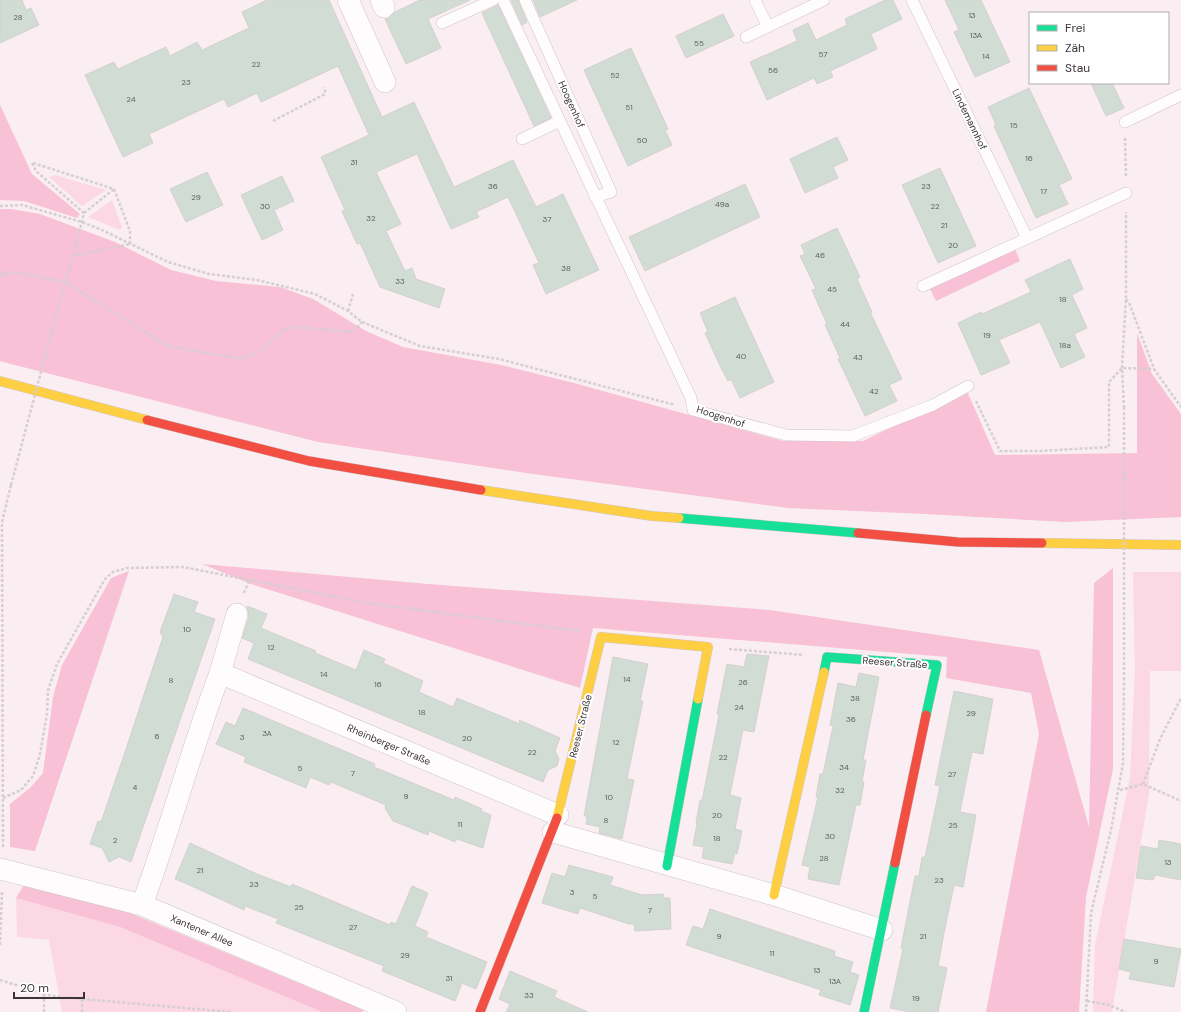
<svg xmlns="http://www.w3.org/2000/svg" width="1181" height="1012" font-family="'DM Sans',sans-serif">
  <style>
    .green { fill: #fbd8e4 }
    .forest { fill: #f8c1d6 }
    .building { fill: #d0dcd4; stroke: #d4d1d0 }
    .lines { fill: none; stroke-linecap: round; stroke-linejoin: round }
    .lane-casing { stroke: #cec5c8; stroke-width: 12 }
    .street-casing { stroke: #cec5c8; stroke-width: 22 }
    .fast-casing { stroke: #cec5c8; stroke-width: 10 }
    .slow-casing { stroke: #cec5c8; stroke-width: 10 }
    .jam-casing { stroke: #cec5c8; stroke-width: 10 }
    .path { stroke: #d5cfd2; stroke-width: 2.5; stroke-dasharray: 3 2; stroke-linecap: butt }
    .lane { stroke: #fefcfd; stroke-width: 11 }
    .street { stroke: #fefcfd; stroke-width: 21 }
    .fast { stroke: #16e098; stroke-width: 9 }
    .slow { stroke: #ffcf43; stroke-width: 9 }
    .jam { stroke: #f24e42; stroke-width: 9 }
    .path-bridge { stroke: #d5cfd2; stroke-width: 2.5; stroke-dasharray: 3 2; stroke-linecap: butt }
    .labels { text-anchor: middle; stroke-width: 4; stroke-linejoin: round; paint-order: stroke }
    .number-label { font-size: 8px; fill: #615e5e }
    .street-label { font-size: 10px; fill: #3c3437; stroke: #fff }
  </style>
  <rect width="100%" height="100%" fill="#faeef2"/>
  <g class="green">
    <polygon points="55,175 106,190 82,206 49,177"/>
    <polygon points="112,200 122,227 120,230 88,217"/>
    <polygon points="1133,572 1181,572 1181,671 1150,671 1149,794 1112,1012 1093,1012 1095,945 1130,778 1135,670"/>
    <polygon points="16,898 120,927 322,1012 62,1012 49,940 17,937"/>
  </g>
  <g class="forest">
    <polygon points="0,105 32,174 80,214 77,218 24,201 0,200"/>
    <polygon points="0,209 11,209 40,214 115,242 171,270 216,281 280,287 313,299 366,331 403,347 501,365 574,383 783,441 863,441 967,391 995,455 1137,453 1137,333 1152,374 1181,414 1181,517 1064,522 925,514 788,508 533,474 318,442 7,363 0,361"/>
    <polygon points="1015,249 1020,261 936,301 930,289"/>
    <polygon points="202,564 428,584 770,610 1039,650 1089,827 1094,583 1113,568 1113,769 1086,897 1079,1012 986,1012 1039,734 1031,693 946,678 947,657 593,628 580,688 251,584"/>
    <polygon points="129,571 35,851 10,847 10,804 31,787 43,773 53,697 62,665 111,578"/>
    <polygon points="24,885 118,908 364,1010 362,1012 322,1012 120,927 16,898"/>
  </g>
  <g class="building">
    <polygon points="0,0 22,0 26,10 31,8 39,25 0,43"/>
    <polygon points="267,0 329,0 382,117 414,102 454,187 513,160 536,207 563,194 599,270 546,294 533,265 539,263 508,197 476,212 479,217 451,229 417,154 376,172 401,224 386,231 405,271 412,268 416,279 445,289 439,308 380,287 360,243 357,244 342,211 345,210 321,157 369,135 338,66 261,102 257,93 228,107 224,99 149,134 153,143 123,157 85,75 114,62 118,69 166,47 170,56 197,42 202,50 249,28 242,12"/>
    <polygon points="420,0 470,0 428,19 441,48 406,64 385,19 389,18 395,12"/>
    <polygon points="511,0 518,0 527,22 522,25"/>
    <polygon points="533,0 577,0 540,17"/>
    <polygon points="885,0 893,0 902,19 871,34 877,49 830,71 833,77 817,84 814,78 767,100 750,62 797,41 798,43 793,30 808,23 816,40 847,25 845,19"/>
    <polygon points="945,0 981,0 1010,62 975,77 954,32 959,30"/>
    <polygon points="498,5 551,118 534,126 482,13"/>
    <polygon points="723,14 734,36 686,58 676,36"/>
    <polygon points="631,48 668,129 665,130 672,145 628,166 584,70"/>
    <polygon points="1091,83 1112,83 1124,108 1106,116"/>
    <polygon points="1029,88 1072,179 1059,185 1068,204 1036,218 994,126 996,125 988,107"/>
    <polygon points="837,137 848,160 833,167 838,178 805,193 790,159"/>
    <polygon points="940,168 976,246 938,263 902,185"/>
    <polygon points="207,172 223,205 186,222 170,189"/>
    <polygon points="282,176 294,201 274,210 283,230 262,240 241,195"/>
    <polygon points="745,184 760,217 645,271 629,237"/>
    <polygon points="837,228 860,277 857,279 872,312 870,312 902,379 889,385 897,401 865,416 838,359 840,358 825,325 827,324 812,290 816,289 800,256 805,254 801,245"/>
    <polygon points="1070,259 1083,289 1072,295 1087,328 1074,334 1085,357 1061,368 1040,322 999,340 1010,363 981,375 958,323 981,312 982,314 1031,292 1025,280"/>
    <polygon points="735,297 774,382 740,398 731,379 728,381 721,368 705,333 708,332 700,313"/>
    <polygon points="174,594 198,602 194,612 215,619 131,862 119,857 109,862 102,848 90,844 98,821 101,822 124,755 163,637 160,632"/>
    <polygon points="247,606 267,614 261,628 316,651 315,653 356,670 364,650 385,659 383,663 423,681 419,692 453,707 457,698 520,724 519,720 560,738 555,751 559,759 557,766 548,770 543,782 248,659 254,643 242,638 249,617"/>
    <polygon points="747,654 769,656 754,732 743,730 730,795 741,798 735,829 742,831 737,854 735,853 732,864 702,858 704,847 693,845 697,824 696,823 700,800 702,801 719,715 717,714 727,664 744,667"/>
    <polygon points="613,657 648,664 640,701 643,701 627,779 634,780 622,839 599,833 600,827 586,824 587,816 584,816"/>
    <polygon points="859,673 879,677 863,760 866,760 862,782 864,782 860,805 856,805 839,885 808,879 810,867 802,865 818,797 816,797 820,774 823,774 833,726 830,725 838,683 856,687"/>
    <polygon points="954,691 993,699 983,754 972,752 960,812 976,815 963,887 954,885 944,933 938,966 947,968 938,1012 910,1012 890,1008 903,949 901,948 915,876 919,876 922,857 925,857 940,786 935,785"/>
    <polygon points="243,708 375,764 374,767 454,800 455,797 482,809 481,811 491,815 483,848 457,839 455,842 429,831 428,835 393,821 385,808 386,805 331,782 329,785 310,777 306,788 244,762 246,757 216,744 226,722 235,726"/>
    <polygon points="1159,840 1181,844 1181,880 1155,875 1153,880 1136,878 1141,846 1158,849"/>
    <polygon points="190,843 257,874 291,887 292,884 390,925 391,922 396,924 412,886 428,893 415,926 428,932 426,937 487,962 476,989 462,983 455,1001 382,971 384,966 276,923 278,919 245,906 244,910 187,884 175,879"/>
    <polygon points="569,865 613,877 610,885 642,895 663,894 664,898 670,898 671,929 635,931 634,924 629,924 580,908 578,914 542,903 552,873 565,877"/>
    <polygon points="710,909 835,951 834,956 853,962 850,972 859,975 850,1005 819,995 821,990 686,945 693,926 703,929"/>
    <polygon points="1124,939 1181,949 1174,987 1129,979 1131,972 1119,969"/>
    <polygon points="510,971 557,991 554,997 588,1012 506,1012 510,1004 499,999"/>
  </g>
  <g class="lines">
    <defs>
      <g id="lane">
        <polyline points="503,0 560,121"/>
        <polyline points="525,0 611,192 595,197"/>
        <polyline points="755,0 768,27"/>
        <polyline points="912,0 1027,238"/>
        <polyline points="442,23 493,0"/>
        <polyline points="746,37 824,0"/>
        <polyline points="1125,122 1181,95"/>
        <polyline points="522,139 560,121 691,398 693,410 786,435 853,436 933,405 968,386"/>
        <polyline points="923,286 1126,193"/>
      </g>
      <g id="street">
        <polyline points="348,0 385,82"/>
        <polyline points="381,0 384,7"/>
        <polyline points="220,673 237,614"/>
        <polyline points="553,832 774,895 882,930"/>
        <polyline points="0,869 142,905 396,1012"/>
        <path d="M142 905C170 829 191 750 220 673L558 815"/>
      </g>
      <g id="fast">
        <polyline points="679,518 858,533"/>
        <polyline points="824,672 827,657 937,665 926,715"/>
        <polyline points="667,866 698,699"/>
        <polyline points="864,1012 895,863"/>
      </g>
      <g id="slow">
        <polyline points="0,381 147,420"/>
        <polyline points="481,490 652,516 679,518"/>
        <polyline points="1042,543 1181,545"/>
        <polyline points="557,818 601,637 708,647 698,699"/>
        <polyline points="774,895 824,672"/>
      </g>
      <g id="jam">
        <polyline points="147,420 309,461 481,490"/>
        <polyline points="858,533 958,542 1042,543"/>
        <polyline points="895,863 926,715"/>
        <polyline points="480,1012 557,818"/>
      </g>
    </defs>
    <use href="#lane" class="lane-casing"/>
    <use href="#street" class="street-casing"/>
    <use href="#fast" class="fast-casing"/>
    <use href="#slow" class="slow-casing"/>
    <use href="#jam" class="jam-casing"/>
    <g class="path">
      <polyline points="273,121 325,94 325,87"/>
      <polyline points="1125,138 1126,177"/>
      <polyline points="32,163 36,171 84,213 73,256"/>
      <polyline points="33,163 114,189"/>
      <polyline points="114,189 130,231 130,244"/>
      <polyline points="0,206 22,205 82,222 102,230 168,262 209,274 257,280 315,294 348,311 362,322 420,346 499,359 675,405"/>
      <polyline points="84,213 114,189"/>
      <polyline points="0,275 15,272 65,282 168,346 236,358 248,357 262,350 283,330 297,327 353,332 362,322"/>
      <polyline points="1126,299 1130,305 1154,369 1181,407"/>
      <polyline points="60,300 73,256 130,244"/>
      <polyline points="348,311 353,294"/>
      <polyline points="976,401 1000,451 1041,451 1109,447 1109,382 1122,368 1154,369"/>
      <polyline points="1124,408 1122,368 1126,298 1126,212"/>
      <polyline points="244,593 249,581"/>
      <polyline points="729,649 804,655"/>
      <polyline points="1143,784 1160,739 1181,698"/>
      <polyline points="1120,790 1143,784 1181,801"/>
      <polyline points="3,798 21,790 33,776 40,754 47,714 48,690 57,664 105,579 113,572 127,568 183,567 373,604 579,631"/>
      <polyline points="3,847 2,522 11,485"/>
      <polyline points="0,945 2,892"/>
      <polyline points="0,980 44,994 60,997 230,1012"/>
      <polyline points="44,994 44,1012"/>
      <polyline points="82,999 82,1012"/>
      <polyline points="1087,1001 1109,1005 1126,1012"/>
      <polyline points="1086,1012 1091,913 1111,830 1123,763 1124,680"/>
    </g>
    <use href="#lane" class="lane"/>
    <use href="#street" class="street"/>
    <use href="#fast" class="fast"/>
    <use href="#slow" class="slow"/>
    <use href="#jam" class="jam"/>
    <g class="path-bridge">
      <polyline points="11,485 60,300"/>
      <polyline points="1124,680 1124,408"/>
    </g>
  </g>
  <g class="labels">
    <g class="number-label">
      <text x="972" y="18">13</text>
      <text x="18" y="20">28</text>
      <text x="976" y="38">13A</text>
      <text x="699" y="46">55</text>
      <text x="823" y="57">57</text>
      <text x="986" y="59">14</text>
      <text x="256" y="67">22</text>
      <text x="773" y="73">56</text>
      <text x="615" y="78">52</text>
      <text x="186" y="85">23</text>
      <text x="131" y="102">24</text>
      <text x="629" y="110">51</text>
      <text x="1014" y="128">15</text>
      <text x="642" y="143">50</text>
      <text x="1029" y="161">16</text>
      <text x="354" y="165">31</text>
      <text x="493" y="189">36</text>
      <text x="926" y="189">23</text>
      <text x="1044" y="194">17</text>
      <text x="196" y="200">29</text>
      <text x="722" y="207">49a</text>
      <text x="265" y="209">30</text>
      <text x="935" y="209">22</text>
      <text x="371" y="221">32</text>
      <text x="547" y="222">37</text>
      <text x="944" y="228">21</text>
      <text x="953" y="248">20</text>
      <text x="820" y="258">46</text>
      <text x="566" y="271">38</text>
      <text x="400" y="284">33</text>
      <text x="832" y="292">45</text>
      <text x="1063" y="302">18</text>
      <text x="845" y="327">44</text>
      <text x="987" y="338">19</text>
      <text x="1065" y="348">18a</text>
      <text x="741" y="359">40</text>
      <text x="858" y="360">43</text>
      <text x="874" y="394">42</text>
      <text x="187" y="632">10</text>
      <text x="271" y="650">12</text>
      <text x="324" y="677">14</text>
      <text x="627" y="682">14</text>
      <text x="171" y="683">8</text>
      <text x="743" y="685">26</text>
      <text x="378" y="687">16</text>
      <text x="855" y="701">38</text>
      <text x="739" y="710">24</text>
      <text x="422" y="715">18</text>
      <text x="971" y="716">29</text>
      <text x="851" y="722">36</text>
      <text x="267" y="736">3A</text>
      <text x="157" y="739">6</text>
      <text x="242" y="740">3</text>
      <text x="467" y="741">20</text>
      <text x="616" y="745">12</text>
      <text x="532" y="755">22</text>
      <text x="723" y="760">22</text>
      <text x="844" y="770">34</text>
      <text x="300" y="771">5</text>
      <text x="353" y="776">7</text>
      <text x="952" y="777">27</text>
      <text x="135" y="790">4</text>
      <text x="840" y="793">32</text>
      <text x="406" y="799">9</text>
      <text x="609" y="800">10</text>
      <text x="717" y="818">20</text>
      <text x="606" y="823">8</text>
      <text x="460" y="827">11</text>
      <text x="953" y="828">25</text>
      <text x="830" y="839">30</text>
      <text x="717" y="841">18</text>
      <text x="115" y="843">2</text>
      <text x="824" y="861">28</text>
      <text x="1168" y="865">13</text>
      <text x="200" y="873">21</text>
      <text x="939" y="883">23</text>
      <text x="254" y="887">23</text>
      <text x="572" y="895">3</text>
      <text x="595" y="899">5</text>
      <text x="299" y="910">25</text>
      <text x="650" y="913">7</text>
      <text x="353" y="930">27</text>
      <text x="719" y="939">9</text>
      <text x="923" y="939">21</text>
      <text x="772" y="956">11</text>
      <text x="405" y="958">29</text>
      <text x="1156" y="964">9</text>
      <text x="817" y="973">13</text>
      <text x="449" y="981">31</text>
      <text x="835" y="984">13A</text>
      <text x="529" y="998">33</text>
      <text x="916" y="1001">19</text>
    </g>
    <g class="street-label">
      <text transform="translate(572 104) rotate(66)" y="4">Hoogenhof</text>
      <text transform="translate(970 119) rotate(64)" y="4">Lindemannhof</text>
      <text transform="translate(721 416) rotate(18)" y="4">Hoogenhof</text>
      <text transform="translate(895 662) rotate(4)" y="4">Reeser Straße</text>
      <text transform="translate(580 726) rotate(-76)" y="4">Reeser Straße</text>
      <text transform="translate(389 744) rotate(23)" y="4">Rheinberger Straße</text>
      <text transform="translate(202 930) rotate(23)" y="4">Xantener Allee</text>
    </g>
  </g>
  <rect x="1029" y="12" width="140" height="72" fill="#ffffff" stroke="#b1aeaf"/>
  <rect x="1037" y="25" width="20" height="6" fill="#16e098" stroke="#b1aeaf"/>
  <text x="1065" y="32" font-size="12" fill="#3c3437">Frei</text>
  <rect x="1037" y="45" width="20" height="6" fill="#ffcf43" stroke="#b1aeaf"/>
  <text x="1065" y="52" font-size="12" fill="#3c3437">Zäh</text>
  <rect x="1037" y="65" width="20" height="6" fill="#f24e42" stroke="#b1aeaf"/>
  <text x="1065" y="72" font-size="12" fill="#3c3437">Stau</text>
  <path d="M14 992v6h70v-6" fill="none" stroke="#3c3437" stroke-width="2"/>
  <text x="20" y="992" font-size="12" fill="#3c3437" stroke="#ffffff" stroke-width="3" paint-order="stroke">20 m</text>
</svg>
